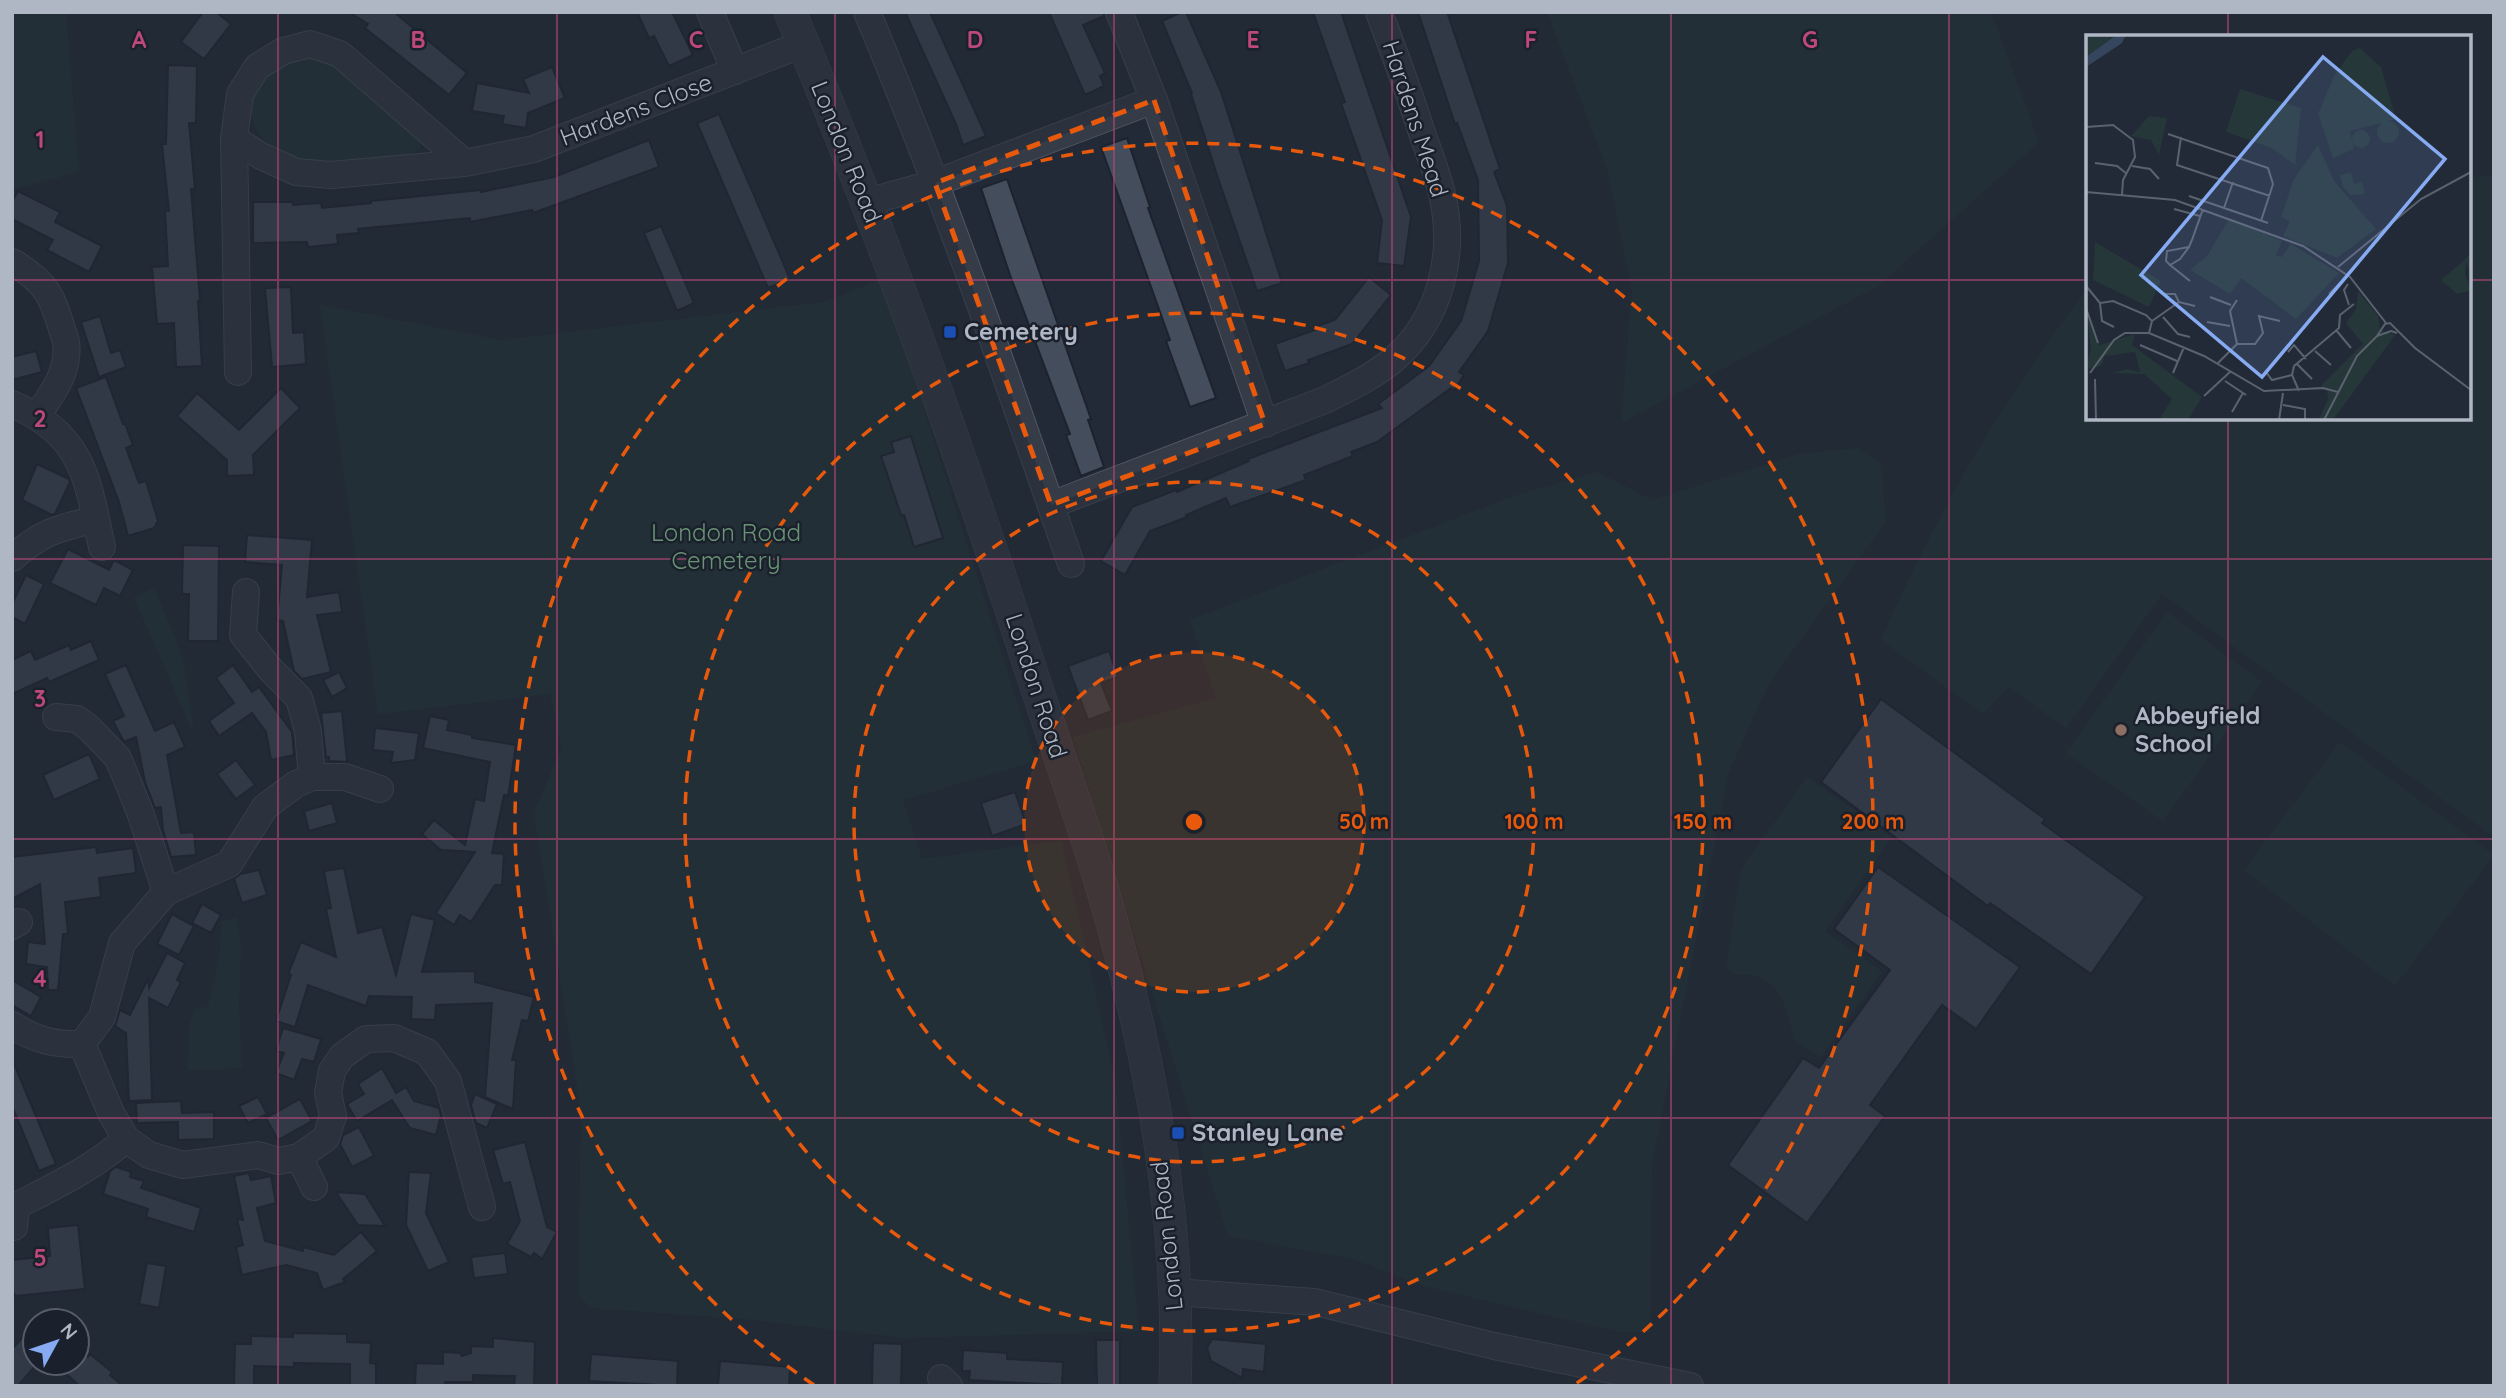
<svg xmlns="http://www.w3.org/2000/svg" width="2506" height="1398" font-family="Quicksand,sans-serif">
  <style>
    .green { fill: #253739 }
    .building { fill: #434d5c; stroke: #1d232e; stroke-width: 2 }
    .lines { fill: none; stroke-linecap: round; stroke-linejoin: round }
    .minor-casing { stroke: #505762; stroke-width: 28 }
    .tertiary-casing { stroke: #505762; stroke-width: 33 }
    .minor { stroke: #353c48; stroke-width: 26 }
    .tertiary { stroke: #353c48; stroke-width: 32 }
    .marked { fill: none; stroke: #e8590c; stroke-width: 5; stroke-dasharray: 14 9; stroke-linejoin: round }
    .grid { fill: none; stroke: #bd487a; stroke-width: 2; stroke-opacity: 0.55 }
    .ring { fill: none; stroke: #e8590c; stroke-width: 3.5; stroke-dasharray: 12 9 }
    .transit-dot { fill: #1a4fb4; stroke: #1b212c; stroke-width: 2.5 }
    .education-dot { fill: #8d6e63; stroke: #1b212c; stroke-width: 2.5 }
    .labels { text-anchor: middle; stroke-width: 5; stroke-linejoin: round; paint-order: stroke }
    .street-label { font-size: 24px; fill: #b0b7c4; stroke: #1b212c }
    .poi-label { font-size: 24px; font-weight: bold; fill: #b0b7c4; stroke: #1b212c; text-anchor: start }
    .park-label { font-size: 24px; fill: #699475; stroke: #1b212c }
    .inset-road { fill: none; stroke: #5b626f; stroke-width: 2 }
    .view { fill: #87abf2; fill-opacity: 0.15; stroke: #87abf2; stroke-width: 3.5 }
    .inset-edge { fill: none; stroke: #b0b7c4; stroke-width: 3.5 }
    .grid-label { font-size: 23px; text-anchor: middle; font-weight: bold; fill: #bd487a; stroke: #1b212c; stroke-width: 5; stroke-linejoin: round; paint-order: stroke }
    .centre { fill: #e8590c; stroke: #1b212c; stroke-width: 3.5 }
    .ring-label { font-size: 21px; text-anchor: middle; font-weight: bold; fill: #e8590c; stroke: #1b212c; stroke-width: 5; stroke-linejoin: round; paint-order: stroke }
  </style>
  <rect width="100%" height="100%" fill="#222a37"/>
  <g class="green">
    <polygon points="12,12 66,12 79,172 12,189"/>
    <polygon points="1547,12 1991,12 2039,142 1878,286 1621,423 1632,289 1607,169"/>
    <path d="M313 55 330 61 420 135 421 147C406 159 389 158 370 160 343 162 316 166 290 156 245 138 237 94 276 64 285 58 302 57 313 55Z"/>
    <path d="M2494 176V837L2162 594 2066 728 2009 687 1983 714 1881 640C1935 515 2005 396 2088 288V418H2469V177Z"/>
    <polygon points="882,279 1036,761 903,800 922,859 1061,841 1115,1079 1139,1331 906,1338 745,1319 593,1308 583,1301 578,1293 581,1112 534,812 562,748 550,694 378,714 320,305 501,340 824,302"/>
    <polygon points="1859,448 1881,464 1886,521 1768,685 1728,774 1652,1164 1650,1332 1620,1332 1424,1286 1353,1259 1228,1236 1073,737 1216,698 1190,620 1517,495 1597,472 1652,500 1799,454"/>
    <polygon points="154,588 178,644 185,670 194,734 134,598"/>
    <polygon points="2167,612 2262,682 2163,821 2066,753"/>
    <polygon points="2340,742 2494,855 2395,986 2244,870"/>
    <path d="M1807 777 1892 837 1825 931 1882 972 1820 1058 1794 1039C1788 1014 1784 984 1755 976 1741 971 1737 981 1726 965L1741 869Z"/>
    <polygon points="237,917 241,945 239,1006 242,1068 188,1070 190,1020 195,1010 208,1006 219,958 222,921"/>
  </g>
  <g class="building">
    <polygon points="203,12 216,12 231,24 204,59 181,42"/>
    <polygon points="349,12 394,12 467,73 449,95 365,28 368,24"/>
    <polygon points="637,12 672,12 693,55 669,66 654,36 649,38"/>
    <polygon points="905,12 930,12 986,136 963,145 956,124"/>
    <polygon points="1049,12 1104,12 1104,16 1083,25 1105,73 1100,76 1104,86 1085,95"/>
    <polygon points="1182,12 1186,12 1221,92 1282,283 1257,291 1218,178 1191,94 1192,93 1162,21"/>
    <polygon points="1313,12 1341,12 1411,217 1404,266 1377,263 1382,220 1341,103 1345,102"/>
    <polygon points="1418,12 1447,12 1500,169 1494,172 1507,206 1508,263 1488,331 1459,372 1464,375 1454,390 1451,388 1377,442 1351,452 1353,456 1304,475 1306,480 1230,507 1226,498 1186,515 1187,517 1150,531 1125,575 1101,561 1132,507 1176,490 1177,492 1249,461 1248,459 1382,408 1378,404 1429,366 1461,321 1479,261 1478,180 1457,123 1455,124"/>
    <polygon points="168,65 197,66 196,123 189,123 195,189 191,189 200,300 198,301 202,366 176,367 174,323 157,324 152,267 168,266 165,211 169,211 162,144 166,144"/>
    <polygon points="552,67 565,98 528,113 526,128 502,124 504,116 472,111 477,83 529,93 523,79"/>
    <polygon points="719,114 790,279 768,288 697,123"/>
    <polygon points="1127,138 1150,207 1148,208 1216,398 1190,407 1166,341 1170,340 1101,147"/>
    <polygon points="649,140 659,167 533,213 532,210 470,222 470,218 358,229 359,233 337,235 338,244 308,247 307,242 253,243 253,202 293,202 293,205 321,203 322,208 371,203 371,201 481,190 481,192 554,177"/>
    <polygon points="1007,179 1091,419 1088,420 1104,467 1081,476 1066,435 1070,434 1010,275 981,188"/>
    <polygon points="18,191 60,212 55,222 102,246 89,272 47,250 53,240 12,219 12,202"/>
    <polygon points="661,226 694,303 677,311 644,233"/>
    <polygon points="1369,277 1391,295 1352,344 1308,360 1309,363 1285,371 1275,344 1318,329 1317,326 1335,320"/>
    <polygon points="291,287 293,333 304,332 306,364 272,367 265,288"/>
    <polygon points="100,316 111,353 120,350 126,367 99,377 81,322"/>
    <polygon points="36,351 42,372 12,380 12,357"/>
    <polygon points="106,377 123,424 125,424 133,445 126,448 139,483 146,481 158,521 154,528 128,536 119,502 76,388"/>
    <polygon points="281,388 300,408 253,455 254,475 227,476 227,460 177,416 197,393 239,430"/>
    <polygon points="911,436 943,538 914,547 904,515 901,515 881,456 894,452 891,442"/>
    <polygon points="37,464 69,479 70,482 55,514 52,515 22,500"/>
    <polygon points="247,535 312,540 307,597 339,592 342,612 317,615 331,672 302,679 294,671 283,621 277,620 282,565 245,562"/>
    <polygon points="183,545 219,546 218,641 188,641 189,594 182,594"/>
    <polygon points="68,549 109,570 114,560 133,570 120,596 104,588 96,605 50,583"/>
    <polygon points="26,575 44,584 25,624 12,617 12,604"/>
    <polygon points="91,641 99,660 49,682 47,678 12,694 12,660 31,651 35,660 69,645 71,650"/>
    <polygon points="1109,651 1118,677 1101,683 1112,711 1088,720 1068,666"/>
    <polygon points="126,665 155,731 174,722 185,747 167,755 181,833 194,832 196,855 171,857 163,830 161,807 155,808 145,782 136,737 124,742 113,721 124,716 105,674"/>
    <polygon points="233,665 252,692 259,687 292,732 294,755 271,760 266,732 252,713 219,736 209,721 234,703 216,678"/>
    <polygon points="339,672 347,688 332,697 323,680"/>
    <polygon points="1881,699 2045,819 2042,823 2145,897 2091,974 1990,903 1988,906 1821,782"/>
    <polygon points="342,711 347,762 329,761 329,757 326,757 321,713"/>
    <polygon points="430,716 449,720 447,730 472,735 472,738 516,745 508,796 504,795 492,853 504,854 502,885 495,885 471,922 460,915 454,925 436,913 475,852 441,850 422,834 434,820 465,845 475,799 484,801 490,762 423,748"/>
    <polygon points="375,728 419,733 415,760 391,763 393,752 373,750"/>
    <polygon points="89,754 100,779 54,800 43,775"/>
    <polygon points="236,760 255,785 236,799 217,774"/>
    <polygon points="1015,792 1026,824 992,836 981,803"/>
    <polygon points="332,803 337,823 309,831 304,811"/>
    <polygon points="96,847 97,853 133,848 136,873 99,878 101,897 65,902 68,934 63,934 58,990 48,990 47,967 26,964 28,942 45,944 40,884 12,899 12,857"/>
    <polygon points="1878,867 2020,967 1976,1029 1942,1005 1870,1105 1885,1116 1807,1223 1728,1165 1803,1058 1819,1068 1890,970 1834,929"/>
    <polygon points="344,868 358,933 382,927 396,975 411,914 435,920 422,972 475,971 475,982 534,997 528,1021 522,1020 512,1060 516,1060 513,1109 485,1097 492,1003 436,1005 435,1020 411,1019 412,997 369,996 366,1006 308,985 295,1027 276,1021 291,975 288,974 301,942 336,957 326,909 331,908 324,871"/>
    <polygon points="259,870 267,895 242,903 234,879 240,874"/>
    <polygon points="202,904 221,915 211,933 192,923"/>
    <polygon points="172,914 194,926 179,955 157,944"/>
    <polygon points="167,953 185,963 177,980 181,982 168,1008 149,998 152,1100 129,1101 126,1033 115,1026 120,1010 130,1015 148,979 149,988"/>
    <polygon points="12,980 41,997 31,1016 12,1005"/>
    <polygon points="283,1028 321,1039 314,1062 302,1059 294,1080 276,1073 284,1053 276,1051"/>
    <polygon points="12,1059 56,1164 39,1171 12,1106"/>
    <polygon points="382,1068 396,1093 406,1087 414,1101 439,1108 441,1115 436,1135 410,1128 392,1100 357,1121 347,1104 364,1094 358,1084"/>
    <polygon points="475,1094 497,1104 487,1128 476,1123 471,1105"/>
    <polygon points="258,1097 267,1114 248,1123 239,1106"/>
    <polygon points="300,1099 312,1121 278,1140 266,1118"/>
    <polygon points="181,1101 182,1113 214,1112 214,1139 178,1140 178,1122 137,1123 136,1103"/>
    <polygon points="359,1127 374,1156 352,1167 340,1144 343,1135"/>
    <polygon points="525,1142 547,1227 557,1232 542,1259 534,1253 531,1257 507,1244 520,1221 510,1182 503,1184 493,1150"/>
    <polygon points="116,1167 131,1172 130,1177 144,1181 141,1188 201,1208 194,1232 146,1217 148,1209 103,1194 110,1171"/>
    <polygon points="409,1172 431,1173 426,1213 449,1262 428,1271 406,1225"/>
    <polygon points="249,1173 251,1180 271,1176 276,1203 257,1208 265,1241 303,1251 303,1247 334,1255 361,1232 377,1251 343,1279 345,1282 323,1290 317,1273 286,1265 242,1275 236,1247 243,1245 237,1219 243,1220 234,1176"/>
    <polygon points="336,1192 365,1194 385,1226 358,1225"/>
    <polygon points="78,1225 85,1289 15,1296 12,1288 12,1260 50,1256 48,1228"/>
    <polygon points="505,1253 508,1274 474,1278 471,1257"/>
    <polygon points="147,1263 166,1266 159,1308 139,1304"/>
    <polygon points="293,1333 347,1334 347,1342 371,1343 370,1363 376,1364 376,1386 350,1386 350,1364 294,1363 294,1367 254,1366 254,1386 234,1386 235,1344 251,1344 251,1336 293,1337"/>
    <polygon points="23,1337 35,1348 35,1366 18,1386 12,1386 12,1349"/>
    <polygon points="493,1338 535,1342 534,1386 514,1386 515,1376 473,1375 473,1382 445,1382 445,1386 415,1386 416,1363 443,1364 443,1352 460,1353 462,1356 471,1353 471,1346 493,1347"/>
    <polygon points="1212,1339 1266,1344 1264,1372 1243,1369 1242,1378 1211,1361 1207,1348"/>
    <polygon points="1096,1340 1120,1340 1120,1386 1097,1386"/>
    <polygon points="873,1343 902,1344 901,1386 872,1386"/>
    <polygon points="77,1347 88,1357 90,1354 112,1372 110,1375 123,1386 80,1386 54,1363 77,1363"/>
    <polygon points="963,1350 1007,1353 1007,1359 1063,1362 1062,1385 969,1380 970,1371 962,1371"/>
    <polygon points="591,1354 678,1361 677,1386 589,1381"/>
    <polygon points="720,1361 790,1367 789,1386 718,1386"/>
  </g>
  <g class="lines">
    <defs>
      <g id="minor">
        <polyline points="710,12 735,71"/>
        <path d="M867 12C943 193 1007 378 1071 564"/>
        <polyline points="1119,12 1154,100 1265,424"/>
        <polyline points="234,139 238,372"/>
        <polyline points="465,163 340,54 310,44 283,51 257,67 240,94 234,139 261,156 296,172 331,175 465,163 534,149 803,44"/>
        <polyline points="867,202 935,183 1154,100"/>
        <path d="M12 262C52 285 53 301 66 342 70 371 52 394 37 416"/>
        <path d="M12 404C84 435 87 478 102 547"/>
        <path d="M1051 505 1325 400C1349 388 1373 377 1394 359 1441 319 1456 253 1442 194 1437 173 1429 153 1422 133 1409 92 1394 52 1379 12"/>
        <path d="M12 558C44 531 56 529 96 519"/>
        <polyline points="246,592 243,635 271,670 299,698 308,731 312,777"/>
        <polyline points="56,717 77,719 89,728 118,758 140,812 166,892"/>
        <polyline points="12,926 19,922"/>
        <path d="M12 1025C35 1040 55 1045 82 1044L111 1113 126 1139 149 1155 183 1165 258 1155 279 1161 299 1157 326 1138 333 1116 328 1093 332 1071 342 1056 366 1039 394 1038 427 1052 448 1081 482 1207"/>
        <polyline points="82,1044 102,1017 122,943 166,892 229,864 265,807 296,784 312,777 345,777 380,789"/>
        <polyline points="299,1157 314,1187"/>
        <path d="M14 1227 16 1206C55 1186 92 1169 126 1139"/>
        <polyline points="1175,1292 1315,1302 1494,1346 1690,1386"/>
        <polyline points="941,1378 949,1386"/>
      </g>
      <path id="tertiary" d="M790 12C880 225 957 442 1028 662 1058 753 1091 844 1116 937 1155 1081 1181 1236 1175 1386"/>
    </defs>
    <use href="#minor" class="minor-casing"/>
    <use href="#tertiary" class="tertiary-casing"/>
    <use href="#minor" class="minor"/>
    <use href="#tertiary" class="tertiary"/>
  </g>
  <path d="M0 0H2506V1398H0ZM1154 100 1265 424 1051 505 935 183Z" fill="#222a37" fill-opacity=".55" fill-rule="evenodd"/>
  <path class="marked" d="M1154 100 1265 424 1051 505 935 183Z"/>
  <path class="grid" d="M278 12V1386M557 12V1386M835 12V1386M1114 12V1386M1392 12V1386M1671 12V1386M1949 12V1386M2228 12V37M12 280H2088M2469 280H2494M2228 418V1386M12 559H2494M12 839H2494M12 1118H2494"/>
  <circle cx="1194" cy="822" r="170" fill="#e8590c" fill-opacity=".12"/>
  <g class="ring">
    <circle cx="1194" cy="822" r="170"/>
    <circle cx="1194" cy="822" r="340"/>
    <circle cx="1194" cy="822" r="509"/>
    <path d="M814 1385A679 679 0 1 1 1574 1385"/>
  </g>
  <g class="transit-dot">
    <rect x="943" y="325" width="14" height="14" rx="3.5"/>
    <rect x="1171" y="1126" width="14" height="14" rx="3.5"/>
  </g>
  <circle class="education-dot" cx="2121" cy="730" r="7"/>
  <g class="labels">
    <g class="street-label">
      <text transform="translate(636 110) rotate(-21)" y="8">Hardens Close</text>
      <text transform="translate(1415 119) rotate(72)" y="8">Hardens Mead</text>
      <text transform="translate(846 152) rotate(68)" y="8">London Road</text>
      <text transform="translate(1036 686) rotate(72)" y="8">London Road</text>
      <text transform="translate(1167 1236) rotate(-96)" y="8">London Road</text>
    </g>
    <g class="poi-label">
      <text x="964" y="340">Cemetery</text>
      <text x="2135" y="724">Abbeyfield<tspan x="2135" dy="28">School</tspan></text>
      <text x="1192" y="1141">Stanley Lane</text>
    </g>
    <g class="park-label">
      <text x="726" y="541">London Road<tspan x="726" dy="28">Cemetery</tspan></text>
    </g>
  </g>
  <g transform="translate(2086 35)">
    <rect width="385" height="385" fill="#222a37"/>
    <path d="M0 0H29L0 22ZM274 13 295 32 310 84 264 96 268 114 247 123 232 79 249 39 266 16ZM154 54 215 73 209 130 186 113 140 97ZM63 81 81 83 73 120 65 105 45 101ZM291 97a11 11 0 1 1 22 0a11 11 0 1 1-22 0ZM266 104a9 9 0 1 1 18 0a9 9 0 1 1-18 0ZM232 110 248 146 290 194 251 223 197 201 204 186 195 182 208 144ZM265 137 268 149 276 147 279 159 264 160 257 152 254 140ZM143 184 196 206 190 220 196 222 205 209 253 238 210 284 155 243 144 259 104 235 121 221ZM9 207 75 246 63 272 7 245ZM385 219V239L380 227 379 239 385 255 371 259 355 245ZM272 256 292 281 294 295 309 300 247 385H232L242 365 241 355 235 351 277 309 260 288 270 274ZM0 271 13 310 49 299 46 310 116 362 102 385H73L86 364 58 339 27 338 41 334 54 337 49 317 19 321 15 331 0 334 5 314Z" fill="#253739"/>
    <path d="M30 0H40L36 8 0 32V22Z" fill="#36455e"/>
    <path class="inset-road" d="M0 92 27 90 47 105 49 122 37 145 36 160M82 99 182 133 187 149 175 186M95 102 91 130 184 161M9 128 31 131 41 139M46 131 64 134 73 144M0 157 89 165 217 211 264 242 300 288M103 161 182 188M138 173 147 147M88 174 114 181M103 212 81 216 80 226 84 230 94 224 103 212 106 205 117 174M84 230 104 246M252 232 335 164 385 137M262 249 258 255 263 270M0 251 14 268M76 259H89L93 267M243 259 262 240M124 262 145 270M151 265 144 276 151 309M0 273 12 308M77 282 92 299 104 302M66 286 93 267 109 271M121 287 144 291M28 292 16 286 14 268 27 266 60 280 66 286 63 298M250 295 265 313M291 301 299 289 304 288 329 313 385 355M54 310 91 326M229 316 245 330M202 317 208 310 220 324M132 328 151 309H169L177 298 173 281 194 286M211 329 226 344M180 337 186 345 206 340M4 338 28 305 39 298H63L118 321 178 356 237 353 252 357M87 338 98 312M9 344 10 385M139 346 160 360M213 356 206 340 208 331 253 293 254 280 268 269M118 361 145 336M197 370 219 374V385M146 377 157 358M193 385 197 358M238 385 271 321 291 301 305 296 311 298"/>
    <path class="view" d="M237 22 359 124 176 342 55 240Z"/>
    <rect width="385" height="385" class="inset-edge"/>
  </g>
  <g class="grid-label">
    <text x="139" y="48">A</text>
    <text x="418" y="48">B</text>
    <text x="696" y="48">C</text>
    <text x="975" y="48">D</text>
    <text x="1253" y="48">E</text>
    <text x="1531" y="48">F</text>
    <text x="1810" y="48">G</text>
    <text x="40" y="148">1</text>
    <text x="40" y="427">2</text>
    <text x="40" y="707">3</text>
    <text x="40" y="987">4</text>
    <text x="40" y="1266">5</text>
  </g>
  <circle cx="1194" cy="822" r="10" class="centre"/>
  <g class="ring-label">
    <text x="1364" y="829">50 m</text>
    <text x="1534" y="829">100 m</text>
    <text x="1703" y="829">150 m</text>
    <text x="1873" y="829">200 m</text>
  </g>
  <rect width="2506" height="1398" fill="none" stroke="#b0b7c4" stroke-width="28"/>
  <g transform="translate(56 1342) rotate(50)"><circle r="33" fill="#1b212c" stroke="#575d69" stroke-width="2"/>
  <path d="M0-5L12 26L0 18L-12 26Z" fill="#87abf2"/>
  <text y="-10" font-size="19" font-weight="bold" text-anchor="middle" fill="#b0b7c4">N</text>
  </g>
</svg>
